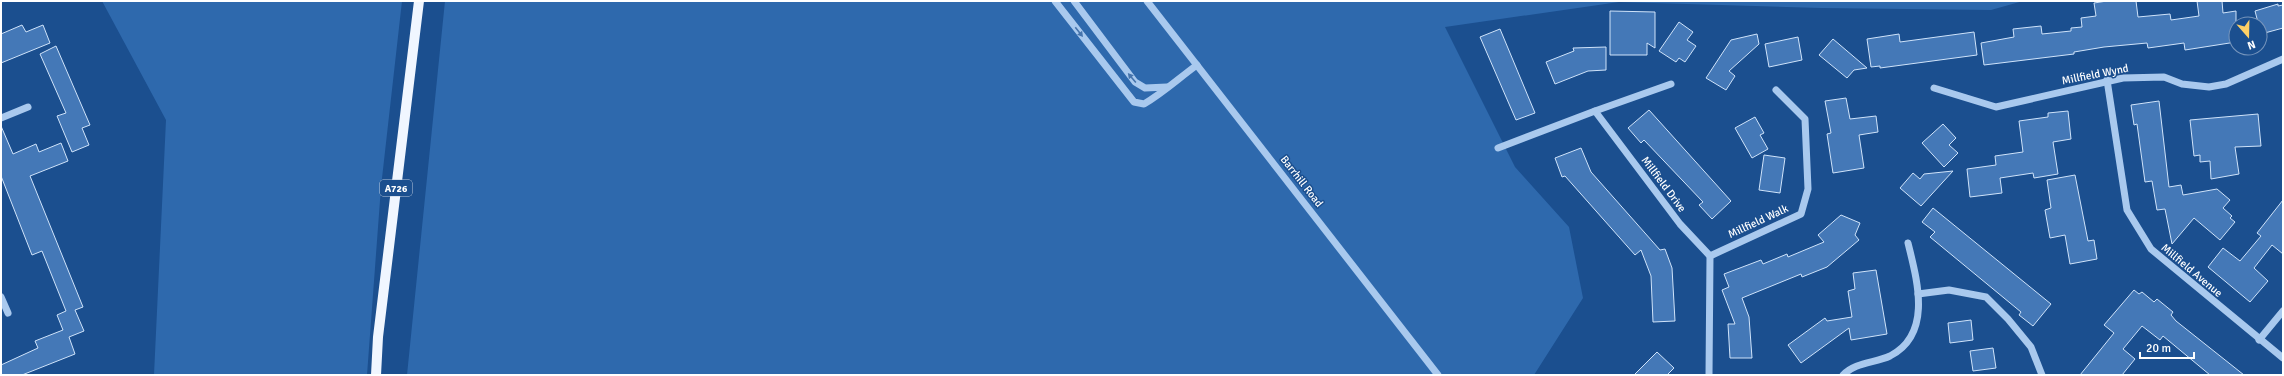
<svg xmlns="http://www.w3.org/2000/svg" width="2284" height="376" font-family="Signika,sans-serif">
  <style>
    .green { fill: #2e69ad }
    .building { fill: #4478b7; stroke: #cfe3fa }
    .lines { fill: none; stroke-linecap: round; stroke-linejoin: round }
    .minor { stroke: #a9c9ee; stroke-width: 7 }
    .major { stroke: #f0f6ff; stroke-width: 10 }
    .oneway { fill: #4674ac }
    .labels { text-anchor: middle; stroke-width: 3; stroke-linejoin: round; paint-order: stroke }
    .shield { fill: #1b4f8f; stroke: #bbcadd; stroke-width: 1 }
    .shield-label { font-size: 10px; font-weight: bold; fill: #fff }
    .street-label { font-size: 11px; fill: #fff; stroke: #1b4f8f }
  </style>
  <rect width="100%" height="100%" fill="#1b4f8f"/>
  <g class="green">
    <polygon points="102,1 402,1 381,187 367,375 154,375 166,120"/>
    <polygon points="445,1 2023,1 1991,10 1821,8 1619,2 1445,27 1515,167 1569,227 1583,298 1534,375 407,375"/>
  </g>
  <g class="building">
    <polygon points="2107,1 2136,1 2138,17 2170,14 2171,20 2199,16 2197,1 2222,1 2223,13 2236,11 2236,42 2185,50 2184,43 2148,48 2147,43 2104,47 2074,52 2074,54 1984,65 1981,43 2014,37 2013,29 2041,26 2042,34 2071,31 2071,28 2082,27 2081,18 2096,16 2094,3"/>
    <polygon points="2278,4 2278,6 2283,5 2283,28 2261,34 2255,11"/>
    <polygon points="1610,11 1655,12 1655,48 1647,43 1647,55 1610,55"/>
    <polygon points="1679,22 1693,32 1687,40 1696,46 1685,62 1679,58 1676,62 1659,51"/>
    <polygon points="22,25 26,32 43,25 50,43 1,63 1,34"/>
    <polygon points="1500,29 1535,113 1516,120 1480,37"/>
    <polygon points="1974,32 1977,55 1880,68 1880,66 1871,67 1867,39 1899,34 1900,42"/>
    <polygon points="1757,34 1759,44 1729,71 1735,76 1726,90 1706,78 1731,40"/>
    <polygon points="1798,37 1802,60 1769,67 1765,44"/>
    <polygon points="1833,39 1867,68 1854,70 1847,78 1819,55"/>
    <polygon points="56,46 90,125 82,128 89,145 72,152 57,116 66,113 40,54"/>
    <polygon points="1606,47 1606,70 1588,71 1555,84 1546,62 1574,51 1573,48"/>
    <polygon points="1846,98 1850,119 1876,116 1878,132 1859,135 1864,168 1833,173 1827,134 1831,133 1825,101"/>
    <polygon points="2159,101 2169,187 2181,185 2183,195 2217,189 2230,200 2223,208 2232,216 2230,218 2235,222 2220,240 2194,218 2172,244 2165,209 2157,210 2152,181 2145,182 2137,124 2134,125 2131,105"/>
    <polygon points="1649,110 1731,201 1712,219 1699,205 1703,202 1644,140 1641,143 1628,128"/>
    <polygon points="2068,111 2071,139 2053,142 2058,174 2034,178 2033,173 2000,178 2002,193 1970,197 1967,169 1996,165 1995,156 2023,152 2019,121 2048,117 2048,113"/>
    <polygon points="2258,114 2261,146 2235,147 2239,174 2211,179 2210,161 2200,162 2200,155 2194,156 2190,120"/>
    <polygon points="1755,117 1764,133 1760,135 1768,149 1752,158 1735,128"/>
    <polygon points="1943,124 1956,138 1949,145 1958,153 1944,167 1922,143"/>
    <polygon points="1,126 13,154 36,144 39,152 61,143 68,161 30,176 83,307 75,310 84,331 69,337 75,354 22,375 1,375 1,365 38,348 35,341 63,330 57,315 66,311 42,251 32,255 1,176"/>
    <polygon points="1581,148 1591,172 1660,250 1665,249 1672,268 1675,321 1653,322 1651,276 1641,250 1635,255 1565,176 1562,177 1555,158"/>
    <polygon points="1764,155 1785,158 1780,193 1759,190"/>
    <polygon points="1953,171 1921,206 1900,188 1913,173 1920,179 1924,174"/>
    <polygon points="2075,175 2088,241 2094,240 2097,259 2070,264 2065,235 2050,238 2045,210 2051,208 2047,180"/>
    <polygon points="2283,200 2283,254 2272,245 2254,268 2268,281 2250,302 2208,267 2223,248 2240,261 2261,236 2257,233"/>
    <polygon points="1933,208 2051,304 2033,326 2019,315 2021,312 1930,237 1935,232 1922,222"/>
    <polygon points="1841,215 1860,223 1855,235 1859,240 1827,267 1802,277 1801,274 1742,298 1749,317 1752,358 1730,358 1728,324 1735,324 1722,290 1729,287 1724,274 1761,260 1763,264 1787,254 1788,257 1824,242 1818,235"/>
    <polygon points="1876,270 1887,334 1851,340 1849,328 1801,363 1788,345 1825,318 1827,321 1852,317 1848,291 1855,289 1853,273"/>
    <polygon points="2134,290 2139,294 2142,292 2154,302 2157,299 2173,312 2171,315 2176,321 2244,375 2210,375 2163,336 2160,340 2142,326 2123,349 2135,359 2122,375 2080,375 2114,333 2104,325"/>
    <polygon points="1971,320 1973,340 1950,343 1948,323"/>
    <polygon points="1993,348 1996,368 1973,371 1970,351"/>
    <polygon points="1657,352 1674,368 1667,375 1634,375"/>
  </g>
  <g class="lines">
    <g class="minor">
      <path d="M1055 1 1134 102 1144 104C1163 93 1179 78 1197 65"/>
      <polyline points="1074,1 1135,82 1145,88 1167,87"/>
      <polyline points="1147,1 1438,375"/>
      <polyline points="2107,80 2127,210 2151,249 2283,358"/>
      <polyline points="1934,88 1996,107 2123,78 2164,77 2182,84 2209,87 2226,84 2283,59"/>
      <polyline points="1595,111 1671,84"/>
      <polyline points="1,118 28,107"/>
      <polyline points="1498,148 1595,111 1680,224 1710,256 1709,375"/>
      <polyline points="1710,256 1801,214 1808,189 1805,119 1776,90"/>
      <polyline points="1918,294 1949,290 1986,297 2008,319 2031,347 2042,375"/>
      <polyline points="1,297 8,313"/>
      <polyline points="2259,340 2283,311"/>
      <path d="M1843 375C1855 362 1875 363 1890 356 1933 334 1917 280 1908 243"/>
    </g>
    <polyline class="major" points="376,375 378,337 419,1"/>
  </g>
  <defs><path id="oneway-solid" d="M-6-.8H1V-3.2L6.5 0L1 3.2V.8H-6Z"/></defs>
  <g class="oneway">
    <use href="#oneway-solid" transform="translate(1079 32) rotate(52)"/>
    <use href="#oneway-solid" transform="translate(1132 78) rotate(-130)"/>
  </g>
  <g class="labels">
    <rect class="shield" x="380" y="180" width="32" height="16" rx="3"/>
    <g class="shield-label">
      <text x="396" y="192">A726</text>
    </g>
    <g class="street-label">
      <text transform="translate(2095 74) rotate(-11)" y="4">Millfield Wynd</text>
      <text transform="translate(1302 181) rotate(52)" y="4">Barrhill Road</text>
      <text transform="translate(1664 184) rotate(53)" y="4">Millfield Drive</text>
      <text transform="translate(1758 221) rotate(-25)" y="4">Millfield Walk</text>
      <text transform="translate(2192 270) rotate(40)" y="4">Millfield Avenue</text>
    </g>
  </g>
  <rect width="2284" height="376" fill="none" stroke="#ffffff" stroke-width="4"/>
  <g transform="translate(2248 36) rotate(160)"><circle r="19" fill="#1b4f8f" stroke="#7695bc"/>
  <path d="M0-3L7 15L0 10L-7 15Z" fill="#ffd166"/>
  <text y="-6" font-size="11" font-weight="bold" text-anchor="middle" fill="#ffffff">N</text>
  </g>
  <path d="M2140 352v6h54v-6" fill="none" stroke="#ffffff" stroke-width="2"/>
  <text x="2146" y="352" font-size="12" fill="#ffffff" stroke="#1b4f8f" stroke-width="3" paint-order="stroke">20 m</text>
</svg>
